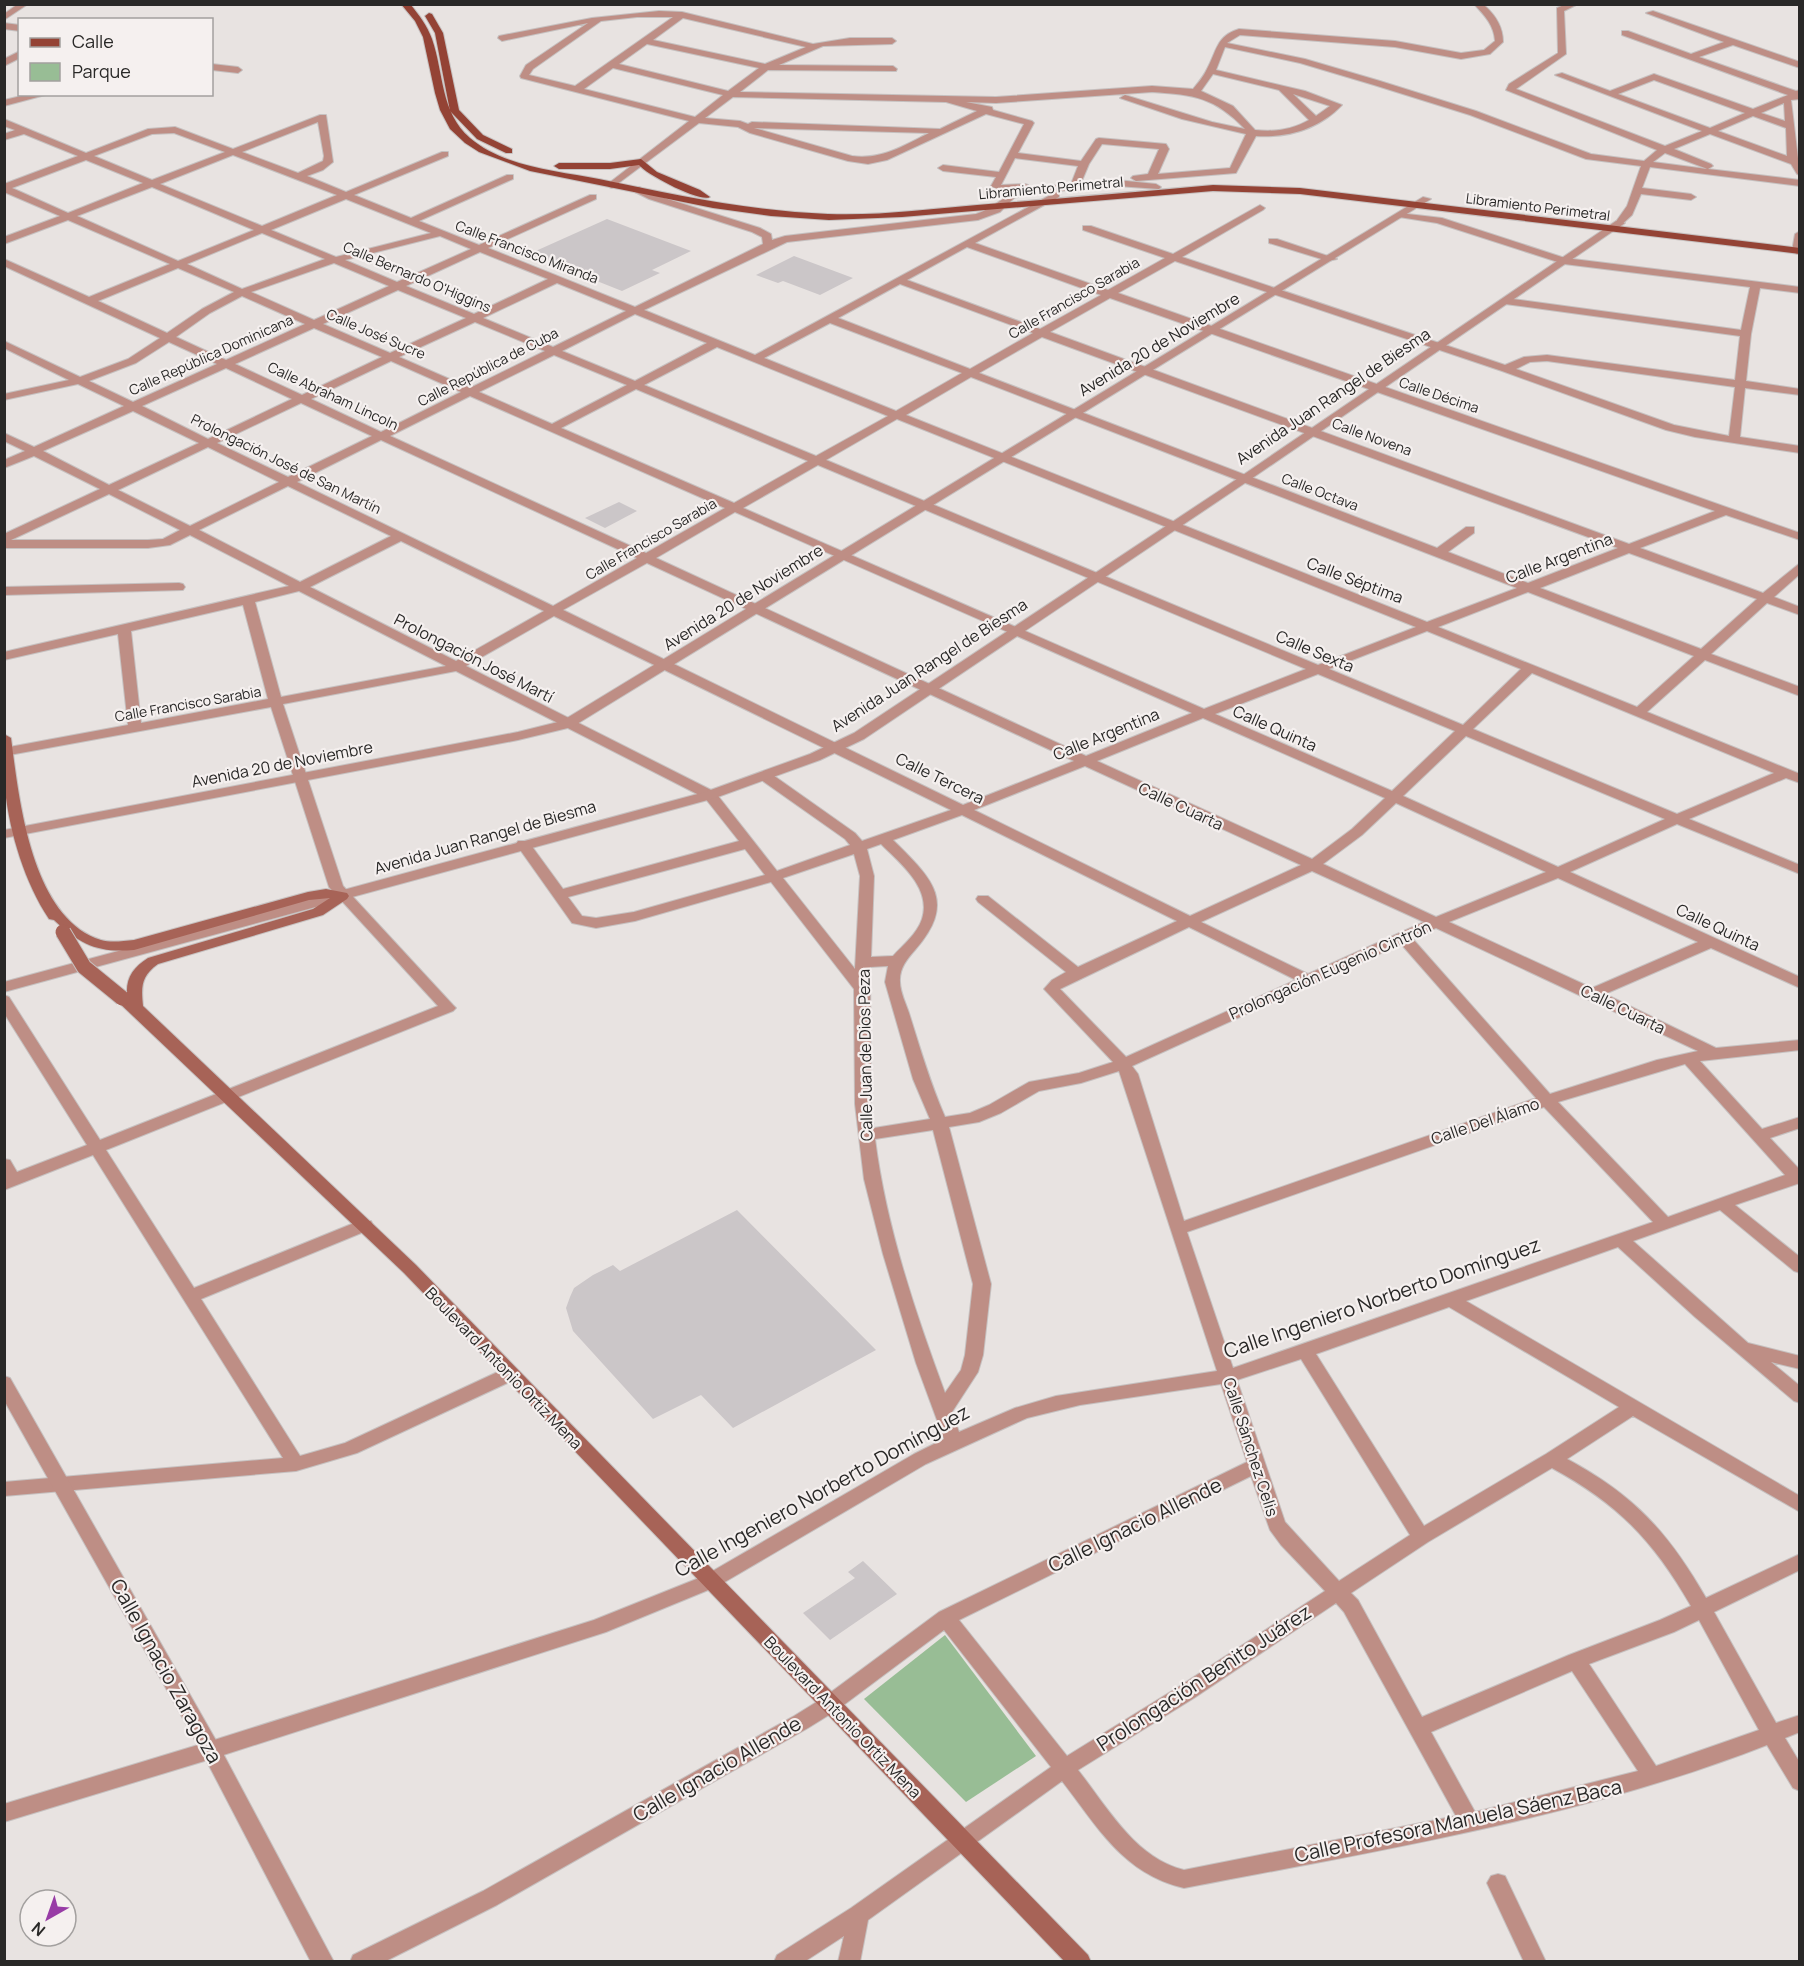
<svg xmlns="http://www.w3.org/2000/svg" width="1804" height="1966" font-family="Manrope,sans-serif">
  <style>
    .green { fill: #98bd95 }
    .building { fill: #cbc6c8 }
    .lines { fill: none; stroke-linecap: round; stroke-linejoin: round }
    .minor-casing { stroke: #c6c1c0; stroke-width: 2 }
    .tertiary-casing { stroke: #c6c1c0; stroke-width: 2 }
    .secondary-casing { stroke: #c6c1c0; stroke-width: 2 }
    .primary-casing { stroke: #c6c1c0; stroke-width: 2 }
    .minor { fill: #be8e85; fill-rule: evenodd }
    .tertiary { fill: #be8e85; fill-rule: evenodd }
    .secondary { fill: #a76357; fill-rule: evenodd }
    .primary { fill: #944335; fill-rule: evenodd }
    .secondary-bridge-casing { stroke: #c6c1c0; stroke-width: 17; stroke-linecap: butt }
    .secondary-bridge { stroke: #a76357; stroke-width: 15 }
    .labels { text-anchor: middle; stroke-width: 4.5; stroke-linejoin: round; paint-order: stroke }
    .far-street-label { font-size: 14px; fill: #292827; stroke: #f5f0ef }
    .street-label { font-size: 16px; fill: #292827; stroke: #f5f0ef }
    .near-street-label { font-size: 20px; fill: #292827; stroke: #f5f0ef }
  </style>
  <rect width="100%" height="100%" fill="#e8e3e1"/>
  <polygon class="green" points="945,1635 1036,1756 966,1802 864,1699"/>
  <g class="building">
    <polygon points="607,219 691,251 652,270 660,273 622,291 529,254"/>
    <polygon points="794,256 853,278 820,295 783,281 778,283 756,275"/>
    <polygon points="619,502 637,511 605,528 585,518"/>
    <polygon points="737,1210 876,1350 733,1428 701,1395 653,1419 573,1331 566,1308 570,1297 574,1288 593,1275 613,1265 620,1271"/>
    <polygon points="863,1561 897,1594 830,1640 803,1613 855,1578 848,1572"/>
  </g>
  <g class="lines">
    <defs>
      <g id="minor">
        <polygon points="18,4 28,4 4,20 4,14"/>
        <path d="M1474 4 1485 6C1496 16 1503 27 1503 42L1490 54 1461 59 1395 47 1240 35 1227 43 1305 59 1380 81 1476 111 1591 154 1644 161 1657 150 1506 90 1509 84 1558 53 1557 8 1566 4H1578L1564 11 1566 54 1516 89 1665 146 1702 131 1555 75 1562 73 1610 91 1654 74 1753 109 1788 95 1622 35V31H1628L1691 54 1724 42 1646 13 1653 11 1800 62V68L1733 45 1699 57 1796 91 1800 90V99L1791 100 1800 175 1797 174 1791 164 1710 134 1674 149 1711 164 1713 166 1708 169 1800 180V186L1650 167 1642 188 1691 194 1696 197 1691 200 1641 194 1632 215 1620 226 1615 223 1627 206 1641 166 1586 159 1470 115 1374 85 1300 63 1225 47 1216 70 1305 91 1342 105C1319 129 1288 138 1256 136L1236 173 1136 181 1131 178 1133 176 1148 174 1159 149 1102 144 1089 164 1081 183 1117 180 1156 184 1161 187 1159 189 1117 186 1034 193 1014 198 1000 212 978 220 787 242 644 310 755 355 1056 192 1059 193V197L975 243 1108 290 1165 258 1083 230V226H1091L1173 254 1260 205 1265 208 1263 210 1182 257 1505 365 1524 357 1547 355 1735 380 1740 336 1505 304 1500 301 1505 298 1741 330 1750 287 1564 264 1437 223 1399 217V213L1442 218 1565 258 1800 287V293L1760 288 1751 334 1746 381 1800 389V395L1745 388 1740 437 1800 446V453L1695 437 1666 430 1502 371 1175 261 1118 293 1800 533V540L1726 515 1640 548 1763 593 1800 563V574L1774 597 1800 607V615L1767 603 1711 654 1800 687V696L1705 660 1647 712 1800 774V783L1786 778 1689 819 1800 865V874L1677 824 1570 872 1800 977V988L1711 948 1605 994 1716 1048 1800 1040V1050L1700 1061 1762 1129 1800 1117V1128L1770 1138 1800 1170V1183L1735 1205 1800 1257V1273L1794 1271 1720 1210 1633 1241 1748 1343 1800 1356V1369L1771 1362 1800 1386V1403L1794 1401 1695 1317 1618 1247 1466 1301 1800 1496V1512L1633 1416 1567 1459C1634 1495 1668 1532 1706 1598L1800 1554V1570L1714 1612 1776 1723 1800 1715V1732L1785 1738 1800 1763V1791L1793 1788 1767 1745C1580 1818 1381 1850 1184 1888 1123 1874 1098 1827 1062 1781L868 1920 860 1962H838L844 1936 804 1962H774L777 1955 851 1908 1051 1767 944 1630 837 1710 808 1728 497 1905 384 1962H350L353 1955 483 1891 794 1716 823 1698 939 1612 1247 1462 1221 1384 1080 1405 1027 1418 926 1464 718 1586 606 1632 211 1759 4 1822V1804L211 1741 594 1620 704 1576 914 1454 944 1439 916 1363 883 1254 864 1179 855 1104 854 989 771 882 635 921 596 928 572 923 516 844 518 841H528L563 889 739 841 705 798 456 671 283 704 343 886 453 1005 456 1008 453 1011 106 1150 194 1288 359 1221H371L373 1225 371 1229 201 1299 300 1456 345 1443 504 1369 510 1367 516 1369 519 1374 516 1379 357 1453 296 1471 4 1496V1482L283 1458 93 1155 4 1190V1159L10 1160 17 1172 87 1145 4 1013V995L9 997 100 1140 438 1006 329 887 271 707 4 756V748L128 725 118 634 4 660V652L289 586 190 535 170 545 148 548H4V534L100 489 34 456 4 468V460L25 451 4 441V433L34 447 124 406 78 384 4 400V394L69 380 4 348V341L80 377 128 359 160 338 4 266V259L89 297 170 264 68 220 4 244V237L60 216 4 192V184L78 156 24 134 4 140V134L15 130 4 126V119L86 153 148 129 175 127 233 149 320 115H326L333 162 323 170 307 176 346 192 442 152H448V156L354 195 411 218 507 175H513V179L419 221 479 245 590 195H596V199L488 248 635 307 763 244 762 237 752 232 649 199 633 191V187H639L655 195 760 228 771 234 772 240 785 236 976 214C997 207 1002 195 1023 190L1001 191 991 186 996 177 943 171 938 168 943 165 999 172 1024 124 986 114 887 160 868 164 848 161 750 133 738 127 699 123 612 188 609 187V183L689 121 521 78 520 76 526 65 588 23 502 41 498 38 499 36 592 18 659 11 682 12 813 44 850 38H892L896 41 892 44 823 46 779 65 893 66 897 69 896 71 768 70 740 92 996 97 1152 86 1193 89C1198 83 1204 76 1207 69 1217 51 1216 36 1239 29L1395 41 1461 53 1484 50 1495 41C1494 25 1485 16 1474 4ZM637 17H673L575 86 529 75 533 69 601 21ZM683 18 806 47 765 64 653 40ZM647 44 759 68 728 91 619 64ZM613 68 723 95 695 117 584 89ZM1213 74 1279 90 1309 120C1291 130 1275 132 1255 130L1233 106 1201 91ZM1654 80 1745 113 1710 128 1618 94ZM1152 92C1195 95 1214 97 1245 129L1212 122 1125 95 1120 98 1182 119 1246 134 1230 168 1158 174 1169 149 1166 144 1099 138 1096 139 1081 161 1018 153 1034 123 1032 121 993 110 992 107 966 102 996 103ZM1293 94 1330 106 1316 116ZM733 97 946 102 977 111 940 129 752 122 748 124 740 121 705 118ZM1784 103 1785 121 1761 113ZM1753 116 1786 128 1787 156 1718 131ZM318 122 324 156 323 161 298 173 242 152ZM754 128 929 133C903 146 881 160 852 156ZM174 133 225 152 152 180 94 156 152 134ZM1665 153 1705 168 1707 169 1653 162ZM233 155 337 195 262 226 160 184ZM1015 158 1078 166 1071 184 1029 188 1028 185 1025 184 1001 185ZM86 160 143 183 68 213 12 188ZM152 187 254 230 178 261 77 216ZM346 199 431 233 336 257 271 230ZM262 233 325 259 242 289 187 264ZM440 236 471 249 397 282 345 260ZM967 247 1101 295 1040 329 907 280ZM480 252 548 279 474 314 406 286ZM334 263 389 286 314 320 251 292ZM178 268 234 292 202 309 167 333 98 301ZM557 283 626 311 553 347 483 318ZM900 284 1033 333 970 369 838 318ZM398 290 466 318 390 353 323 324ZM242 296 305 324 226 360 176 337 210 313ZM1110 298 1715 511 1629 544 1050 332ZM635 314 707 343 635 381 562 351ZM475 322 545 351 470 388 399 357ZM830 323 962 373 896 411 764 358ZM314 328 382 357 302 395 235 364ZM1042 337 1618 548 1528 583 1448 552 1474 533V527H1466L1437 548 979 373ZM169 342 217 364 133 402 89 381 136 363ZM717 347 888 416 816 456 644 385ZM554 355 627 385 552 424 479 392ZM391 361 461 392 381 432 311 399ZM1547 361 1735 387 1729 436 1674 425 1516 369 1530 362ZM226 368 292 399 208 439 142 406ZM971 377 1517 588 1427 622 906 415ZM636 389 808 461 734 503 561 428ZM470 396 725 508 646 553 390 436ZM301 403 372 436 288 477 217 443ZM133 411 199 443 109 485 43 451ZM897 419 1416 627 1318 665 826 460ZM381 440 637 558 553 606 297 482ZM208 447 279 482 190 526 118 490ZM818 465 1306 669 1204 709 743 508ZM288 486 391 536 300 582 199 530ZM109 494 180 530 163 539 148 540H11ZM735 512 1192 713 1086 756 656 558ZM401 541 544 611 456 661 310 587ZM1629 553 1757 599 1701 649 1540 588ZM647 563 1074 761 963 805 563 610ZM299 591 446 666 281 697 255 602ZM1528 592 1694 656 1637 707 1438 627ZM243 605 268 699 141 723 131 631ZM554 616 951 810 862 841 855 833 770 773H760L758 776 760 779 845 839 850 845 777 871 715 792 466 666ZM1427 631 1521 669 1463 725 1329 669ZM1532 673 1774 773 1677 814 1473 729ZM1318 674 1455 731 1392 791 1215 714ZM1203 718 1385 798 1352 829 1312 859 1097 761ZM1466 736 1665 819 1558 867 1403 796ZM1085 766 1301 865 1190 916 974 810ZM1396 803 1546 872 1436 917 1323 864 1362 835ZM962 815 1177 921 1078 967 988 896H978L976 899 978 902 1066 972 1052 980 1044 989 1113 1062 1079 1073 1029 1082 989 1105 970 1113 945 1117C930 1083 920 1048 909 1013 906 1004 900 992 900 982 899 969 907 959 915 950 958 901 931 878 893 840ZM881 844C900 863 932 888 922 919 917 934 903 945 893 956L871 957 874 876 867 849ZM745 849 765 875 634 912 596 918 582 916 568 897ZM854 854 860 876 855 969 783 878ZM1312 871 1424 922 1308 974 1201 922ZM1558 878 1698 942 1592 988 1449 922ZM1189 927 1296 980 1126 1057 1060 989ZM1436 928 1698 1051 1657 1060 1550 1094 1412 938ZM1401 944 1536 1098 1184 1221 1138 1074 1132 1066ZM888 966 885 982 913 1079 930 1119 874 1128 871 1104 870 967ZM1685 1064 1785 1175 1668 1217 1558 1102ZM1119 1071 1217 1371 1056 1396 1015 1408 959 1432 952 1412 978 1372 983 1355 991 1284 949 1127 979 1122 1001 1113 1039 1091 1081 1083ZM1544 1107 1653 1222 1233 1368 1187 1232ZM933 1130 973 1284 965 1355 961 1370 945 1393C915 1312 886 1226 875 1139ZM1449 1307 1619 1407 1546 1454 1424 1526 1316 1354ZM1301 1359 1410 1535 1339 1581 1285 1522 1237 1380ZM1552 1468C1618 1504 1653 1540 1691 1606L1660 1620 1569 1655 1422 1717 1358 1600 1351 1593 1428 1542ZM1251 1476 1270 1530 1281 1545 1325 1591 1180 1686 1067 1756 959 1620ZM1336 1603 1344 1612 1456 1816 1184 1870C1135 1858 1108 1808 1078 1770L1194 1698ZM1699 1620 1759 1730 1656 1766 1589 1664 1674 1632ZM1572 1671 1638 1771 1475 1812 1431 1732Z"/>
        <polygon points="4,23 20,25 20,31 4,29"/>
        <polygon points="20,51 20,58 4,66 4,59"/>
        <polygon points="212,64 238,67 242,70 238,73 212,70"/>
        <polygon points="30,94 49,94 4,106 4,100"/>
        <polygon points="1800,231 1800,253 1797,254 1792,251 1795,234"/>
        <polygon points="1269,239 1277,239 1337,259 1328,261 1269,243"/>
        <polygon points="179,583 183,584 185,587 183,590 4,595 4,587"/>
        <polygon points="1498,1874 1505,1876 1546,1962 1524,1962 1487,1883 1491,1876"/>
      </g>
      <g id="tertiary">
        <polygon points="1423,197 1431,199 572,727 518,740 4,838 4,830 518,732 562,721"/>
        <polygon points="1616,221 1625,223 1248,481 864,739 820,760 715,798 4,992 4,982 705,792 810,754 854,733 1240,477"/>
        <polygon points="4,1376 10,1378 218,1744 334,1962 311,1962 204,1756 4,1400"/>
      </g>
      <path id="secondary" d="M4 734 11 738C19 799 31 918 101 940 111 943 123 941 134 940L308 892 326 889 347 893 349 896 347 899 323 915 158 964C141 976 141 987 143 1006L416 1265 1088 1955 1091 1962H1065L404 1273 114 998 117 995 127 994C126 977 134 967 148 958L313 909 330 898 309 900 134 950C98 953 81 945 54 920L49 919C25 883 10 834 5 790 3 772 4 752 4 734Z"/>
      <g id="primary">
        <path d="M401 4H410C419 15 427 25 432 39 444 73 440 112 470 138 504 167 557 171 599 179 675 195 750 211 828 214 878 216 928 209 977 205 1056 199 1135 192 1213 185L1300 188 1800 248V254L1300 194 1213 191 902 217 829 220 771 216 713 208 530 171 479 152 465 143 450 129 440 110 435 93 423 37 415 21Z"/>
        <polygon points="429,13 432,14 443,33 459,110 483,135 512,149 512,153 506,153 477,139 450,111 435,33 425,16"/>
        <path d="M641 159 657 172 700 190 710 197C701 203 647 175 639 165L610 169H559L554 166 559 163H610Z"/>
      </g>
    </defs>
    <use href="#minor" class="minor-casing"/>
    <use href="#tertiary" class="tertiary-casing"/>
    <use href="#secondary" class="secondary-casing"/>
    <use href="#primary" class="primary-casing"/>
    <use href="#minor" class="minor"/>
    <use href="#tertiary" class="tertiary"/>
    <use href="#secondary" class="secondary"/>
    <use href="#primary" class="primary"/>
    <defs>
      <polyline id="secondary-bridge" points="63,932 84,967 122,998"/>
    </defs>
    <use href="#secondary-bridge" class="secondary-bridge-casing"/>
    <use href="#secondary-bridge" class="secondary-bridge"/>
  </g>
  <g class="labels">
    <g class="far-street-label">
      <text transform="translate(1051 188) rotate(-5)" y="5">Libramiento Perimetral</text>
      <text transform="translate(1538 207) rotate(7)" y="5">Libramiento Perimetral</text>
      <text transform="translate(527 252) rotate(21)" y="5">Calle Francisco Miranda</text>
      <text transform="translate(417 277) rotate(23)" y="5">Calle Bernardo O'Higgins</text>
      <text transform="translate(1074 298) rotate(-30)" y="5">Calle Francisco Sarabia</text>
      <text transform="translate(376 334) rotate(23)" y="5">Calle José Sucre</text>
      <text transform="translate(211 355) rotate(-24)" y="5">Calle República Dominicana</text>
      <text transform="translate(488 367) rotate(-27)" y="5">Calle República de Cuba</text>
      <text transform="translate(1439 395) rotate(19)" y="5">Calle Décima</text>
      <text transform="translate(333 396) rotate(25)" y="5">Calle Abraham Lincoln</text>
      <text transform="translate(1372 437) rotate(20)" y="5">Calle Novena</text>
      <text transform="translate(286 464) rotate(26)" y="5">Prolongación José de San Martín</text>
      <text transform="translate(1320 492) rotate(21)" y="5">Calle Octava</text>
      <text transform="translate(651 539) rotate(-30)" y="5">Calle Francisco Sarabia</text>
      <text transform="translate(188 704) rotate(-10)" y="5">Calle Francisco Sarabia</text>
    </g>
    <g class="street-label">
      <text transform="translate(1159 344) rotate(-31)" y="6">Avenida 20 de Noviembre</text>
      <text transform="translate(1333 396) rotate(-34)" y="6">Avenida Juan Rangel de Biesma</text>
      <text transform="translate(1559 558) rotate(-21)" y="6">Calle Argentina</text>
      <text transform="translate(1355 580) rotate(21)" y="6">Calle Séptima</text>
      <text transform="translate(743 597) rotate(-32)" y="6">Avenida 20 de Noviembre</text>
      <text transform="translate(1315 651) rotate(23)" y="6">Calle Sexta</text>
      <text transform="translate(474 658) rotate(27)" y="6">Prolongación José Martí</text>
      <text transform="translate(929 665) rotate(-33)" y="6">Avenida Juan Rangel de Biesma</text>
      <text transform="translate(1275 728) rotate(24)" y="6">Calle Quinta</text>
      <text transform="translate(1106 734) rotate(-22)" y="6">Calle Argentina</text>
      <text transform="translate(282 764) rotate(-11)" y="6">Avenida 20 de Noviembre</text>
      <text transform="translate(940 778) rotate(26)" y="6">Calle Tercera</text>
      <text transform="translate(1181 806) rotate(25)" y="6">Calle Cuarta</text>
      <text transform="translate(485 837) rotate(-16)" y="6">Avenida Juan Rangel de Biesma</text>
      <text transform="translate(1718 927) rotate(25)" y="6">Calle Quinta</text>
      <text transform="translate(1330 970) rotate(-24)" y="6">Prolongación Eugenio Cintrón</text>
      <text transform="translate(1623 1009) rotate(26)" y="6">Calle Cuarta</text>
      <text transform="translate(865 1055) rotate(-91)" y="6">Calle Juan de Dios Peza</text>
      <text transform="translate(1485 1121) rotate(-19)" y="6">Calle Del Álamo</text>
      <text transform="translate(504 1368) rotate(46)" y="6">Boulevard Antonio Ortiz Mena</text>
      <text transform="translate(1251 1447) rotate(72)" y="6">Calle Sánchez Celis</text>
      <text transform="translate(843 1717) rotate(46)" y="6">Boulevard Antonio Ortiz Mena</text>
    </g>
    <g class="near-street-label">
      <text transform="translate(1382 1298) rotate(-19)" y="7">Calle Ingeniero Norberto Domínguez</text>
      <text transform="translate(822 1491) rotate(-29)" y="7">Calle Ingeniero Norberto Domínguez</text>
      <text transform="translate(1135 1525) rotate(-26)" y="7">Calle Ignacio Allende</text>
      <text transform="translate(166 1671) rotate(61)" y="7">Calle Ignacio Zaragoza</text>
      <text transform="translate(1204 1678) rotate(-33)" y="7">Prolongación Benito Juárez</text>
      <text transform="translate(717 1769) rotate(-30)" y="7">Calle Ignacio Allende</text>
      <text transform="translate(1458 1821) rotate(-12)" y="7">Calle Profesora Manuela Sáenz Baca</text>
    </g>
  </g>
  <rect width="1804" height="1966" fill="none" stroke="#292827" stroke-width="12"/>
  <rect x="18" y="18" width="195" height="78" fill="#f5f0ef" stroke="#a3a09f" stroke-width="1.5"/>
  <rect x="30" y="38" width="30" height="9" fill="#944335" stroke="#a3a09f" stroke-width="1.5"/>
  <text x="72" y="48" font-size="18" fill="#292827">Calle</text>
  <rect x="30" y="63" width="30" height="18" fill="#98bd95" stroke="#a3a09f" stroke-width="1.5"/>
  <text x="72" y="78" font-size="18" fill="#292827">Parque</text>
  <g transform="translate(48 1918) rotate(220)"><circle r="28" fill="#f5f0ef" stroke="#a3a09f" stroke-width="1.5"/>
  <path d="M0-4.5L10 22L0 15L-10 22Z" fill="#983ca6"/>
  <text y="-9" font-size="16" font-weight="bold" text-anchor="middle" fill="#292827">N</text>
  </g>
</svg>
